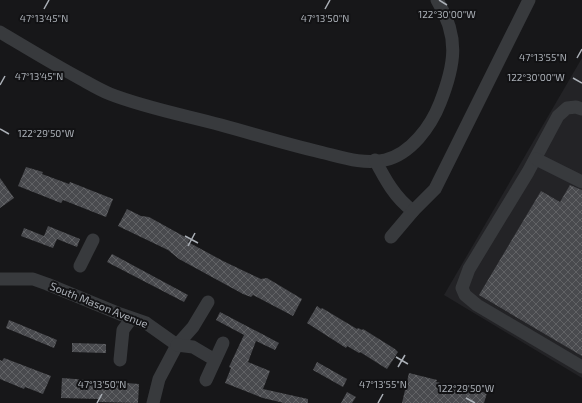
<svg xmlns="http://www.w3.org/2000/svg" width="582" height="403" font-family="'Exo 2',sans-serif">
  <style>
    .built { fill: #232326 }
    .building { fill: url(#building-cross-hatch) }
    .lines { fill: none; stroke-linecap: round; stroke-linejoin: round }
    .minor { stroke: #383a3d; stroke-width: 13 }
    .ticks { fill: none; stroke: #abb0b7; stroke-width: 1.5 }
    .labels { text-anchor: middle; stroke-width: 4; stroke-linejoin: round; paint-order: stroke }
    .street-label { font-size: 11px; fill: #abb0b7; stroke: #121214 }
    .ticks-label { font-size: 10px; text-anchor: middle; fill: #abb0b7; stroke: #121214; stroke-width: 4; stroke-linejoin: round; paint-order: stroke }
  </style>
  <defs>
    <pattern id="building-cross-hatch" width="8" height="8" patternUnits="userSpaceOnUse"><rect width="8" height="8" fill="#494a4e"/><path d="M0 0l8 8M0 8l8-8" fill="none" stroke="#616265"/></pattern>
  </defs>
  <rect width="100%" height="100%" fill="#171719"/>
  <polygon class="built" points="582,58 582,378 444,295"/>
  <g class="building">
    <polygon points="26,167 43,172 42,174 69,184 70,182 113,199 106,217 63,200 61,203 18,186"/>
    <polygon points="0,178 14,198 0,208"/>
    <polygon points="570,185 582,190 582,356 479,295 541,191 560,202"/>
    <polygon points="127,209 141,216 149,217 185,237 190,240 188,242 223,261 261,279 267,278 302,299 293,316 253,295 251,297 243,294 179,259 168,250 118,226"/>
    <polygon points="48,226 80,239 77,247 57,239 53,248 21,236 24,228 44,236"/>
    <polygon points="112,254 188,295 184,302 107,262"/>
    <polygon points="317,306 321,309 322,308 357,329 358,328 362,330 363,329 395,349 398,352 387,369 360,352 359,353 347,346 346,348 307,323"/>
    <polygon points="220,312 279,343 275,350 256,341 248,362 270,371 263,389 308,399 308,403 284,403 263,398 225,383 231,368 229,367 244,335 216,320"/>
    <polygon points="9,320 57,340 54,348 6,328"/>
    <polygon points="72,343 106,344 106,353 72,352"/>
    <polygon points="4,358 51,376 43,394 25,387 24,389 0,379 0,360 2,361"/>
    <polygon points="317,362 347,379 343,387 313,370"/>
    <polygon points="409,373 437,380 436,382 487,393 484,403 402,403"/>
    <polygon points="62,378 139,384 138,403 99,402 100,399 61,398"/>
    <polygon points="347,392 356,397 352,403 341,403"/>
  </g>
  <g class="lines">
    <g class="minor">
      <path d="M0 32C27 48 53 64 81 79 90 84 100 90 110 94 146 108 184 115 221 125 254 134 286 144 320 152 341 157 363 165 385 160 411 154 431 126 440 103 455 65 460 37 437 0"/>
      <polyline points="582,109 576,107 567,108 558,116 528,172 469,269 462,288 465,295 477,305 582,367"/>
      <polyline points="536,159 582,182"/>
      <path d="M375 160C385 179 395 198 413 211"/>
      <polyline points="391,237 413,211 435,189 529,0"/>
      <polyline points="80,266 93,240"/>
      <polyline points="0,279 33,279 47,284 120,314 146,323 177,345 159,379 153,403"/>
      <polyline points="177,345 193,327 208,302"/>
      <polyline points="177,345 193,347 215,360"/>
      <polyline points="120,360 123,330 131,319"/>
      <polyline points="206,380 223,343"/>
    </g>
  </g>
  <path class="ticks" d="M439 0 447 5M44 9 49 0M325 9 330 0M577 58 582 49M573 78 582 83M0 85 5 76M0 129 9 134M185 236 198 243M188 246 195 233M396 357 408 364M398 367 405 355M466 398 475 403M97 403 102 394M378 403 383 394"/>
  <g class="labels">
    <g class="street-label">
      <text transform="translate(99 305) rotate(22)" y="4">South Mason Avenue</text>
    </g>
  </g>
  <g class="ticks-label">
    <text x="447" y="18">122°30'00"W</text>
    <text x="44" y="22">47°13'45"N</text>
    <text x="325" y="22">47°13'50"N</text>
    <text x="543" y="61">47°13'55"N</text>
    <text x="39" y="80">47°13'45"N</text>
    <text x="536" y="81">122°30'00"W</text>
    <text x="46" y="137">122°29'50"W</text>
    <text x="102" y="388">47°13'50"N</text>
    <text x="383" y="388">47°13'55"N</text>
    <text x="466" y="392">122°29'50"W</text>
  </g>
</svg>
